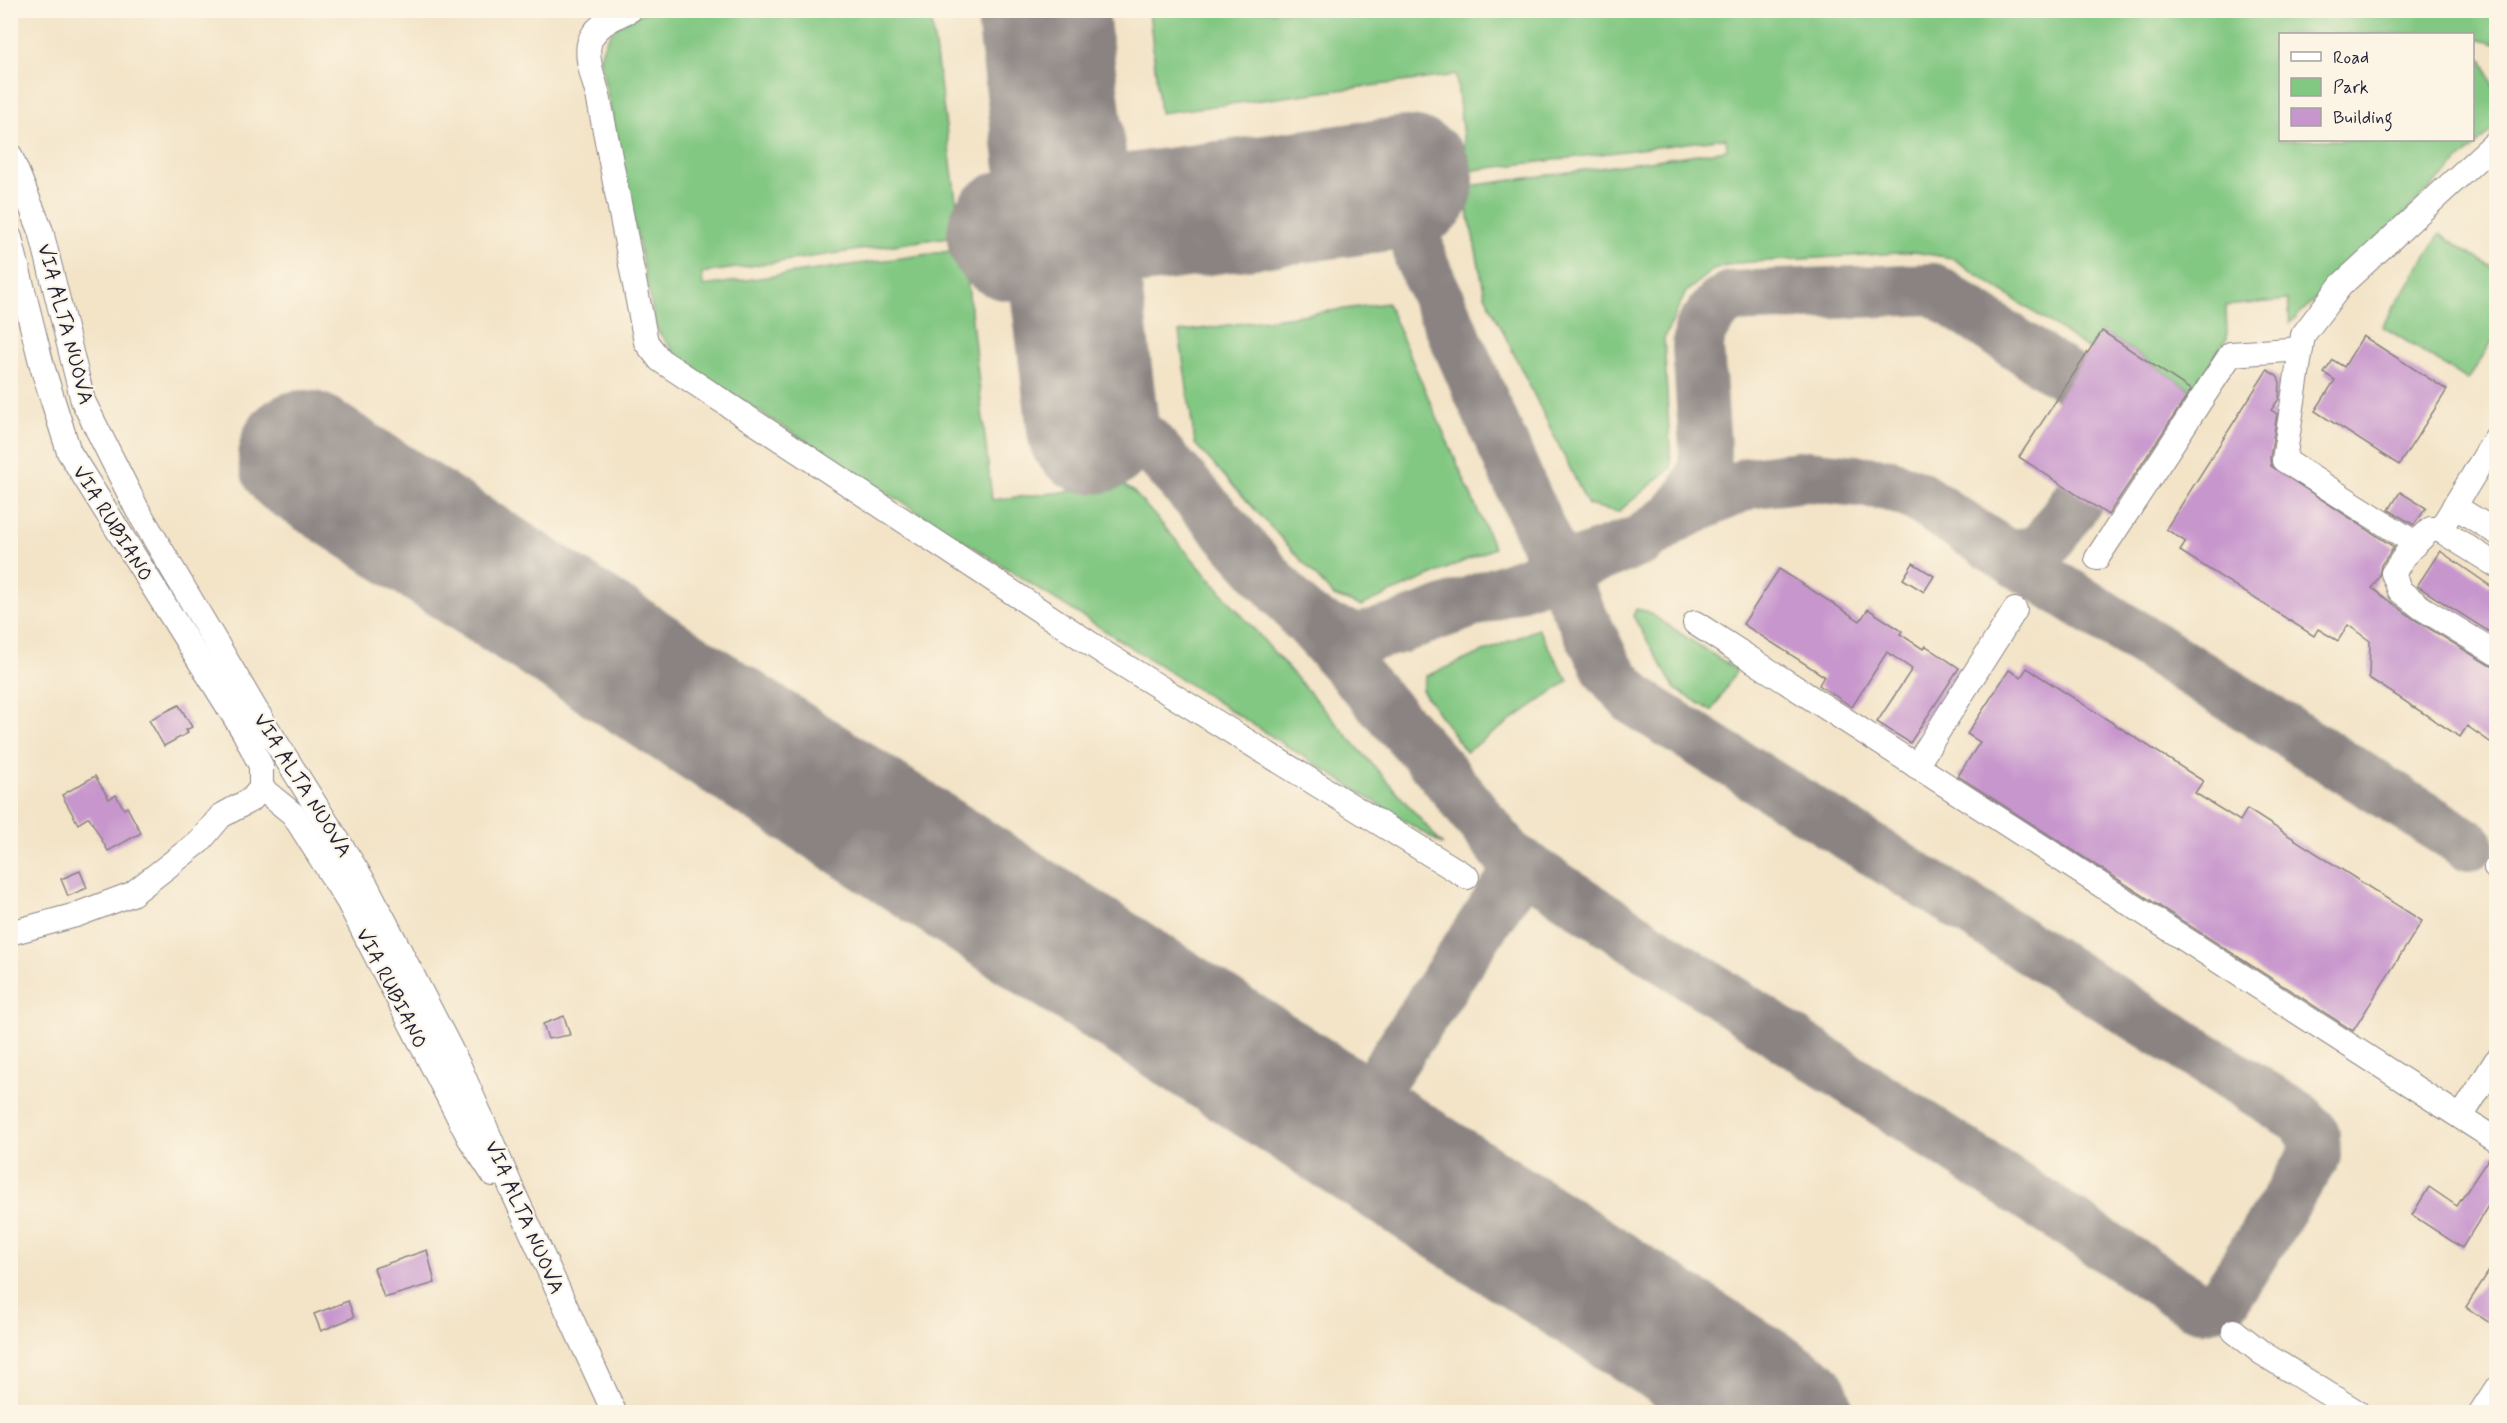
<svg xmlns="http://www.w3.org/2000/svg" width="2507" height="1423" font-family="Mynerve,sans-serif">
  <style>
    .green { fill: #82c782; stroke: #52745e; stroke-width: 1.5 }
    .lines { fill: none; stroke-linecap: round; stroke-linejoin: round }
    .taxiway { stroke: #8a8382; stroke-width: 52 }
    .runway { stroke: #8a8382; stroke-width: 132 }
    .building { fill: #c796cd }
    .minor-casing { stroke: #8a8382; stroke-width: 26 }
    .minor { stroke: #fff; stroke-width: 24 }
    .labels { text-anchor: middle; stroke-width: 4.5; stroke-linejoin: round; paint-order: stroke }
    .street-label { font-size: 21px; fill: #22223b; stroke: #fcf5e5 }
  </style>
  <rect width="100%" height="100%" fill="#fcf5e5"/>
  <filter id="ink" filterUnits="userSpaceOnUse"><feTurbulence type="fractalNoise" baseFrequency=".0167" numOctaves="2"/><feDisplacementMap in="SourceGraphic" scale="12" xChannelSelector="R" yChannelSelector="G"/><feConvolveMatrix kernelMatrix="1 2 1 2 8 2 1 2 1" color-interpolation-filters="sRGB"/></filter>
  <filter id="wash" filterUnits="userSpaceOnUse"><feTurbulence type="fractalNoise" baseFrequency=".008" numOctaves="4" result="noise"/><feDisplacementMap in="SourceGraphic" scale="24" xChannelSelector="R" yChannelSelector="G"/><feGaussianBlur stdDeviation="1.35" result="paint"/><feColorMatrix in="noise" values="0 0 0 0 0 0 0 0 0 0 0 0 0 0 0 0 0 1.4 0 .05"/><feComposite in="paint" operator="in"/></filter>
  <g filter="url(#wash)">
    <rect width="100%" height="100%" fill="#f3e4c8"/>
    <g class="green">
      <path d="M647 11H930L961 235 702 273 703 286 964 249 992 500 1123 485 1133 491 1443 845 681 362 658 331 654 318 600 59C605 31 621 21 647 11Z"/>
      <polygon points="1149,11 2496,11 2496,44 2473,38 2472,34 2280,34 2280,140 2472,140 2473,56 2483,60 2496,93 2496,126 2290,323 2288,300 2226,306 2227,338 2193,391 2102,331 2089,349 1952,258 1914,252 1736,263 1713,270 1686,292 1664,339 1671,468 1618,512 1588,505 1485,295 1463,187 1727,150 1726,138 1467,171 1456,75 1160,113"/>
      <polygon points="2440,234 2496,270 2496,335 2468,380 2382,326"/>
      <polygon points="1387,303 1494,548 1361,606 1334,596 1195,444 1179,332"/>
      <polygon points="1636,609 1646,611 1737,670 1712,711 1675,689 1633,616"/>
      <polygon points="1538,629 1568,681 1466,752 1422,690 1426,676"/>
    </g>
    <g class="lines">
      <g class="taxiway">
        <polyline points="1093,428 1146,440 1438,767 1508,855 2194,1304 2210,1306 2226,1296 2315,1155 2314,1135 2300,1118 1634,700 1609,671 1558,570 1420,258 1408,182"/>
        <polyline points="1673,518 1693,493 1704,469 1705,447 1698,348 1700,330 1719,305 1731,297 1933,289 2069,378"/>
        <polyline points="2006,555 2031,553 2045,545 2078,499"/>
        <polyline points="1303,617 1329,630 1358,639 1399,628 1640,541 1673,518 1748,483 1807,476 1888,484 1917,496 2006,555 2469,845"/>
        <polyline points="1348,1129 1523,864"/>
      </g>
      <g class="runway">
        <polyline points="1044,24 1093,428"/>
        <polyline points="1013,235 1408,182"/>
        <polyline points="304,456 1787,1412"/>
      </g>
    </g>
    <g id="blocks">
      <g class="building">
        <polygon points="2102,331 2191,390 2108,515 2019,457"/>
        <polygon points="2363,336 2447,390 2399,465 2315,411 2335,380 2324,373 2333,360 2344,367"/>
        <polygon points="2267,370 2277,376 2280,382 2279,399 2271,410 2277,414 2270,458 2271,466 2394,547 2381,565 2379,576 2372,588 2415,620 2489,665 2496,667 2496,746 2467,726 2460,737 2369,678 2370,641 2348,625 2338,641 2318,629 2314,636 2180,551 2186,542 2166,529"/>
        <polygon points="2400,492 2426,508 2414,525 2389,510"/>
        <polygon points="2440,551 2496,590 2496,630 2494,635 2417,586"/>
        <polygon points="1913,563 1934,576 1924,592 1903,579"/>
        <polygon points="1779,569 1860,621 1868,609 1902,631 1900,634 1923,649 1926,646 1959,668 1910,743 1877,722 1912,669 1887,652 1852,707 1819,685 1824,676 1743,624"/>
        <polygon points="2027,668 2203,781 2195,793 2240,821 2247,809 2422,921 2353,1031 1958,776 1980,742 1967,734 2009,670 2021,677"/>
        <polygon points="179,705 192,727 186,730 188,733 164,746 149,720"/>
        <polygon points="95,776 109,799 116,795 124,809 127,807 141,833 108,851 89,817 78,824 62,795"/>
        <polygon points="80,871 87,888 68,896 61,879"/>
        <polygon points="564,1016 570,1035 548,1039 543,1024"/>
        <polygon points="2492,1153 2496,1154 2496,1193 2462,1248 2412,1215 2429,1187 2457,1206"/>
        <polygon points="427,1250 435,1283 384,1298 374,1268"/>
        <polygon points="2496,1260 2496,1327 2466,1307"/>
        <polygon points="348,1301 354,1317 321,1331 314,1314"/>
      </g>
    </g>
  </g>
  <g filter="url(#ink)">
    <use href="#blocks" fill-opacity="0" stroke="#8a8382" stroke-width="1.5"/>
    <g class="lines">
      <defs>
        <g id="minor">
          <path d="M630 10C578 32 584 48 598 95L646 342 660 360 1109 656 1467 877"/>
          <polyline points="10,155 41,231 83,401 137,509 257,712 367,887 460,1068 514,1194 614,1412"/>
          <polyline points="10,238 42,366 69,452 244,732 261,766 261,788 252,799 221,816 200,841 132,894 76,915 10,933"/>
          <polyline points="2454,506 2496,532"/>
          <polyline points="2440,530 2496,438"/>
          <polyline points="2415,543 2284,460 2303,335 2341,285 2496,142"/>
          <polyline points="2097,558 2231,354 2301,349"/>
          <polyline points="2496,565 2440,530 2431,529 2409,550 2393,573 2400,591 2422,608 2496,653"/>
          <polyline points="1695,623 2496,1140"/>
          <polyline points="1916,766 2015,610"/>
          <polyline points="261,788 293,814 348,901 470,1139 493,1174"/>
          <polyline points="2496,867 2496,868"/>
          <polyline points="2461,1117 2496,1061"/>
          <polyline points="2234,1331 2262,1353 2357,1412"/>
          <polyline points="2481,1412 2496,1389"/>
        </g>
      </defs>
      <use href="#minor" class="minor-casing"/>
      <use href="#minor" class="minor"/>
    </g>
  </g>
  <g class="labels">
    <g class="street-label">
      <text transform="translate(66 324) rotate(75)" y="7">VIA ALTA NUOVA</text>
      <text transform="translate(113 523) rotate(58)" y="7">VIA RUBIANO</text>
      <text transform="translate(303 785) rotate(58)" y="7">VIA ALTA NUOVA</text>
      <text transform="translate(392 988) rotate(63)" y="7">VIA RUBIANO</text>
      <text transform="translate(525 1217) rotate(66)" y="7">VIA ALTA NUOVA</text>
    </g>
  </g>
  <rect width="2507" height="1423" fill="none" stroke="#fcf5e5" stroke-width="36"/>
  <rect x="2279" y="33" width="195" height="108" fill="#fcf5e5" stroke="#a5a1a1" stroke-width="1.5"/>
  <rect x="2291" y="52" width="30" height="9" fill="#ffffff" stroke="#a5a1a1" stroke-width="1.5"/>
  <text x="2333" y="63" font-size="18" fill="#22223b">Road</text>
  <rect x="2291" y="78" width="30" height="18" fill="#82c782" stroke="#a5a1a1" stroke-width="1.5"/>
  <text x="2333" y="93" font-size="18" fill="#22223b">Park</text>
  <rect x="2291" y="108" width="30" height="18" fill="#c796cd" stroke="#a5a1a1" stroke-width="1.5"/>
  <text x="2333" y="123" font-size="18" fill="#22223b">Building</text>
</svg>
